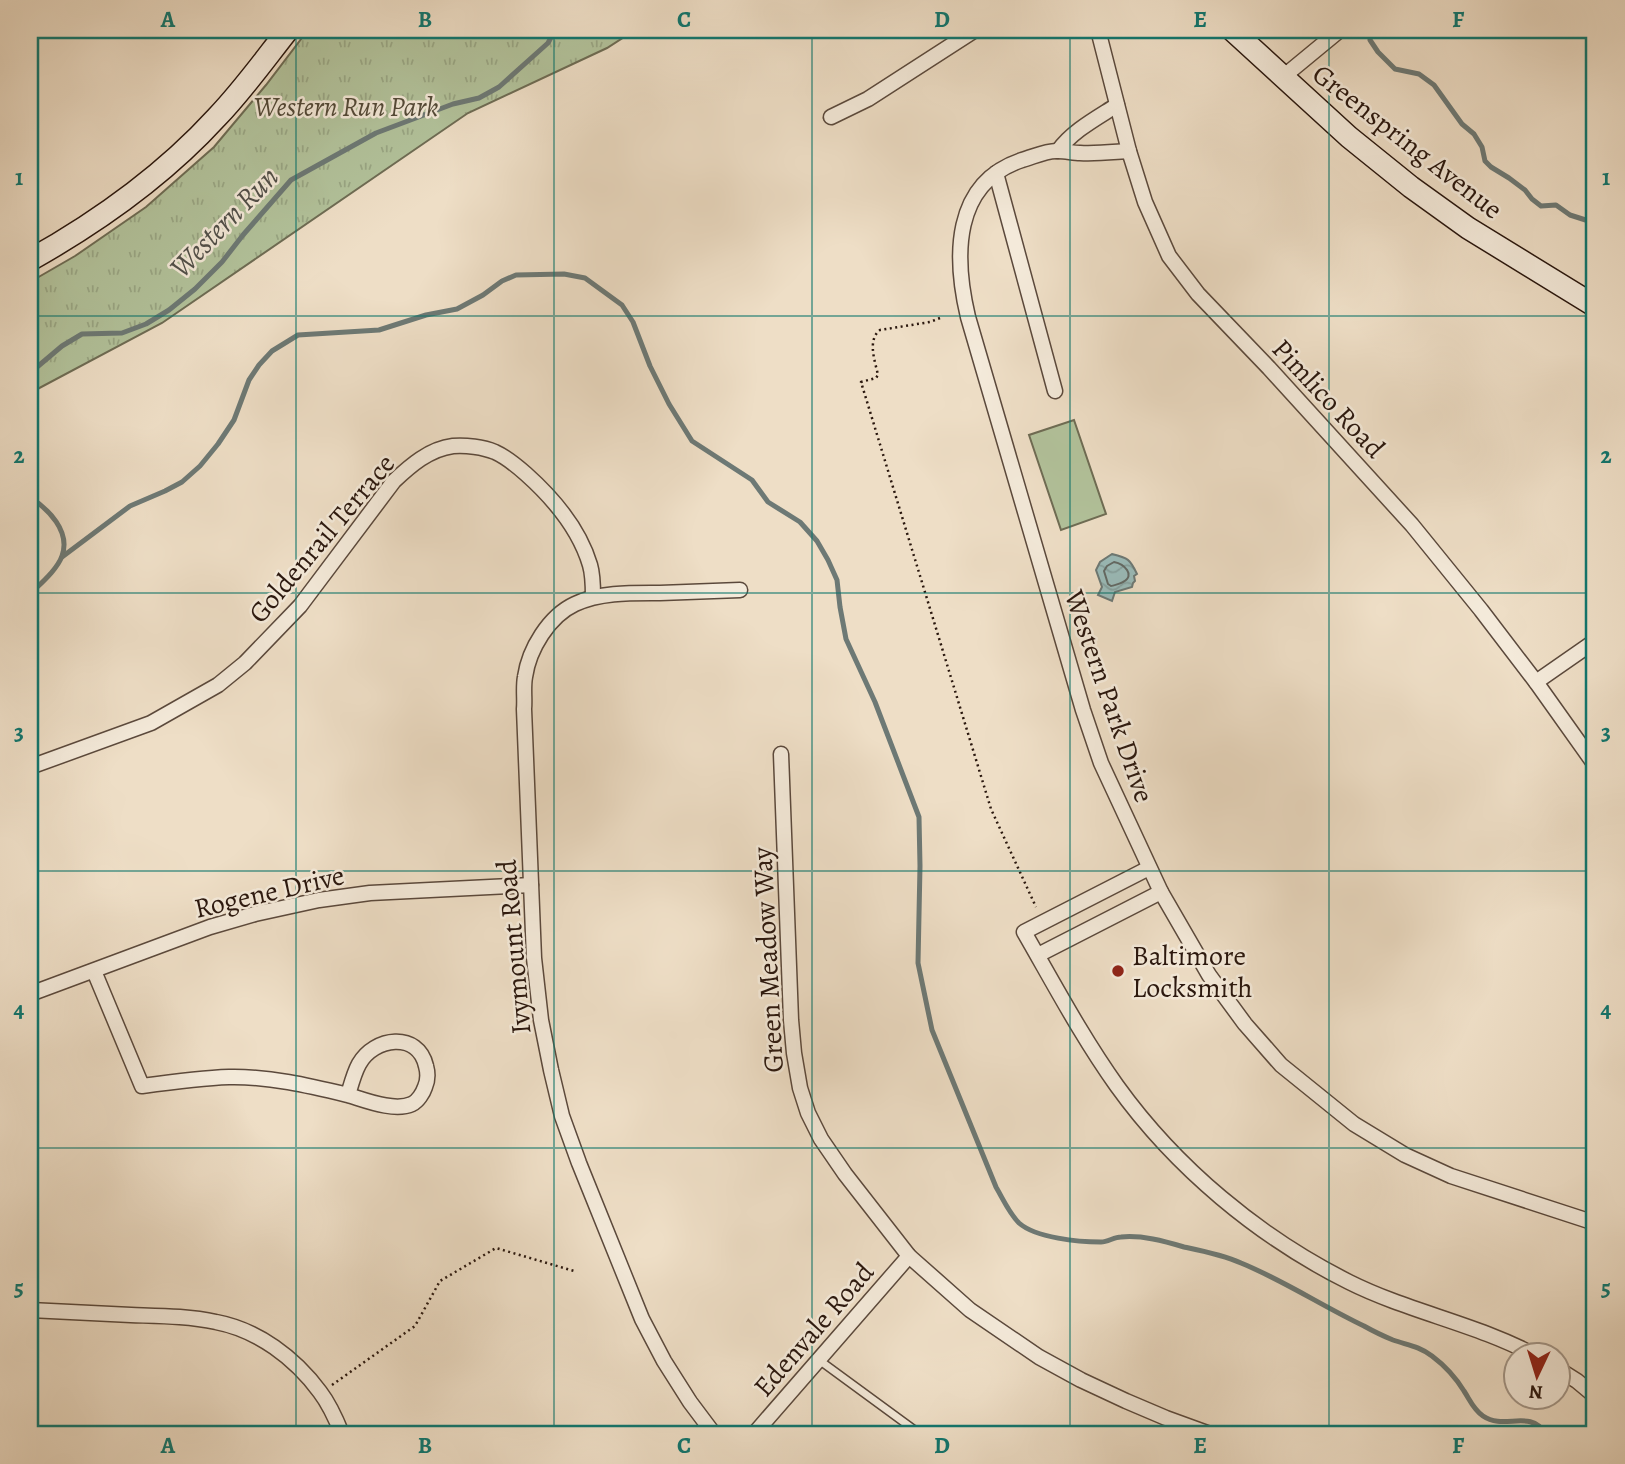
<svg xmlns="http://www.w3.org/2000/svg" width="1625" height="1464" font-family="Alegreya,serif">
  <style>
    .grass { fill: #b2c29b; stroke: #6e6c54; stroke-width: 2 }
    .park { fill: url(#park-tufts); stroke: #6e6c54; stroke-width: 2 }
    .water { fill: url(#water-waves); stroke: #6d7975; stroke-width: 2 }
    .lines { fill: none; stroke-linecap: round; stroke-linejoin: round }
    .shore { stroke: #626964; stroke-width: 2 }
    .stream { stroke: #6d7975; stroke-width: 5 }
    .lane-casing { stroke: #5b493c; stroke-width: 10 }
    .street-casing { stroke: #5b493c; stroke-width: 17 }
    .secondary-casing { stroke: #2a170e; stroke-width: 24 }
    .path { stroke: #2a170e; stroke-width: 2.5; stroke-dasharray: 2 3.5; stroke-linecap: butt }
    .lane { stroke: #f4eada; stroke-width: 7 }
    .street { stroke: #f4eada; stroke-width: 14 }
    .secondary { stroke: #f4eada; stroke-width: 21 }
    .grid { fill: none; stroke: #0f766e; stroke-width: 2; stroke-opacity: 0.55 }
    .poi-dot { fill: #8f2418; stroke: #f4eada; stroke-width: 2.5 }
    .labels { text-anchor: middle; stroke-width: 5; stroke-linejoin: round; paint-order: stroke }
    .park-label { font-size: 28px; font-style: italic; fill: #534a38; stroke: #f4eada }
    .street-label { font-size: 28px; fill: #2a170e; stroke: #f4eada }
    .poi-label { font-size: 28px; fill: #2a170e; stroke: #f4eada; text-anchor: start }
    .water-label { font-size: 30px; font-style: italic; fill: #51504a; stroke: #f4eada }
    .neatline { fill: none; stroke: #0f766e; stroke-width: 2.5 }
    .grid-label { font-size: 23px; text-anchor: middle; font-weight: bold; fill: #0f766e }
  </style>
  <defs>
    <pattern id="park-tufts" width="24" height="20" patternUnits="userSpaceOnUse" patternTransform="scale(1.75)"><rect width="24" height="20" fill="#b2c29b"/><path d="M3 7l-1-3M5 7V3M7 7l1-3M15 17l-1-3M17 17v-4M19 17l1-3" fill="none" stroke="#99a684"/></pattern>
    <pattern id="water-waves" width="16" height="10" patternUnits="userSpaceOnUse" patternTransform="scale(1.75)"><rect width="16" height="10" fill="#9abbb9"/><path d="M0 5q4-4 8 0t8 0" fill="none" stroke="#85a09e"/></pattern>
  </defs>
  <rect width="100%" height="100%" fill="#eedec6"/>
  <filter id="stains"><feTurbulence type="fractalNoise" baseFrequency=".00286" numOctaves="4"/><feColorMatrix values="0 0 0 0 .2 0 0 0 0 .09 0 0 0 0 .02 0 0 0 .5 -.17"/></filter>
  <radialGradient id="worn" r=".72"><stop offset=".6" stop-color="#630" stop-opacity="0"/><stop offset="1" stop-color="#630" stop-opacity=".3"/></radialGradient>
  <polygon class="grass" points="1074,420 1106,514 1061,530 1029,435"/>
  <polygon class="park" points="308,30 635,30 607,48 468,113 162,323 30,393 30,282 75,256 146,207 214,147 266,85"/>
  <path class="water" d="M1112 554C1128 558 1130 559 1137 574L1134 576 1135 581 1133 583 1132 587 1115 592 1112 601 1098 595 1102 587 1096 570 1100 562Z"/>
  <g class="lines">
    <path class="shore" d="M1114 562C1124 564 1136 575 1123 582 1122 583 1112 586 1111 586L1108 584 1104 571 1107 566Z"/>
    <g class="stream">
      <polyline points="1370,40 1378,52 1395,69 1419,74 1434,85 1462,124 1474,134 1482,147 1485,161 1491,167 1509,178 1525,190 1532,199 1541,206 1556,205 1570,215 1595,223"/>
      <polyline points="30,373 62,346 82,334 122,333 146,324 169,310 195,289 222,262 243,235 291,180 376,133 453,104 479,98 499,87 548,43 555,30"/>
      <path d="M30 497C48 509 71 531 62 556 57 570 40 584 30 594"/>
      <path d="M62 557 130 506 165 491 182 482 200 466 218 444 234 420 249 380 259 365 272 351 298 335 379 330 426 315 457 309 483 295 502 281 516 275 564 274 585 278 622 305 633 322 650 366 669 404 692 441 752 480 768 502 800 522 817 541 828 560 837 580 840 607 846 639 875 702 919 817 920 866 918 963 932 1030 996 1187C1003 1199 1009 1213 1019 1223 1036 1238 1079 1242 1101 1242 1108 1242 1114 1237 1121 1237 1142 1235 1164 1241 1184 1247 1203 1251 1223 1255 1241 1263 1283 1280 1322 1306 1364 1326 1373 1331 1383 1336 1393 1340 1407 1345 1419 1346 1432 1356 1444 1365 1456 1378 1464 1391 1470 1400 1473 1409 1483 1416 1505 1431 1529 1408 1546 1434"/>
    </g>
    <defs>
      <polyline id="lane" points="819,1360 920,1434"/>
      <g id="street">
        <polyline points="1098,30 1129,151 1145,202 1169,256 1198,294 1269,368 1412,525 1481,610 1536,682 1595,765"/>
        <polyline points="1283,77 1340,30"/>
        <polyline points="831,117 868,99 975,30"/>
        <path d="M1058 151C1072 131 1097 118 1117 105"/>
        <path d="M1129 151C1113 152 1096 154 1080 153 1073 153 1066 151 1058 151 1047 150 1033 157 1022 160 952 183 954 258 968 317L1083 710 1101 763 1161 892 1209 975 1245 1024 1281 1065 1354 1124 1405 1155 1451 1176 1595 1223"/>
        <polyline points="996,173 1055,391"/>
        <polyline points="1536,682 1595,641"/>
        <polyline points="781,754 791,1020 794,1053 800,1088 808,1113 821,1139 845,1174 909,1256 970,1310 1039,1357 1081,1380 1126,1401 1166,1418 1210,1434"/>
        <path d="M30 767 151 723 218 685 245 663 300 606 394 481C410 466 429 449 453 446 466 445 483 447 495 452 506 457 517 466 526 474 554 499 579 528 590 565 593 575 593 587 593 597"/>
        <path d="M1149 868 1024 932C1054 984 1082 1037 1117 1086 1176 1168 1259 1237 1349 1282 1409 1312 1477 1324 1536 1356"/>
        <polyline points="1038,955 1161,892"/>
        <path d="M94 971 142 1086C171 1082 200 1078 229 1077 268 1076 310 1086 348 1095 351 1085 354 1073 359 1064 374 1037 418 1031 426 1066 428 1073 428 1080 425 1087 423 1093 418 1101 412 1104 394 1112 365 1100 348 1095"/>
        <polyline points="30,994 210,927 255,914 319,900 370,893 531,885"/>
        <path d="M30 1310C64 1312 97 1313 131 1315 160 1316 188 1316 216 1322 258 1330 295 1358 320 1392 330 1405 336 1419 342 1434"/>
        <polyline points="1558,1369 1577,1381 1595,1396"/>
        <path d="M714 1434 690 1402 664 1361 642 1319 579 1163 562 1116 551 1070 541 1020 534 958 524 709C525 699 523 688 525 677 529 649 549 616 575 604 601 592 632 593 660 593 687 592 713 591 740 590"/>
        <polyline points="754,1434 909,1256"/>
      </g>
      <g id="secondary">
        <polyline points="1232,30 1349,137 1411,187 1468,228 1595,306"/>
        <path d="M30 260C98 222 164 175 217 117 243 90 265 59 288 30"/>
      </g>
    </defs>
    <use href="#lane" class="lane-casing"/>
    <use href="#street" class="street-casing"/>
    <use href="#secondary" class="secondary-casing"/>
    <g class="path">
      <path d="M940 318 930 322 880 330C867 340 875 361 878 375L876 378 861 382 991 809 1036 907"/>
      <polyline points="332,1385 415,1326 440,1281 496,1248 574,1271"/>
    </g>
    <use href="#lane" class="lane"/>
    <use href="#street" class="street"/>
    <use href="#secondary" class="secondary"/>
  </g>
  <path class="grid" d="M296 30V1434M554 30V1434M812 30V1434M1070 30V1434M1329 30V1434M30 316H1595M30 593H1595M30 871H1595M30 1148H1595"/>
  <circle class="poi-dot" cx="1118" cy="971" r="7"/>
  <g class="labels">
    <g class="park-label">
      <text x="346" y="116">Western Run Park</text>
    </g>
    <g class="street-label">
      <text transform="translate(1408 141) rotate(38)" y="10">Greenspring Avenue</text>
      <text transform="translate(1329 398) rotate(47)" y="10">Pimlico Road</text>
      <text transform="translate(321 538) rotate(-50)" y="10">Goldenrail Terrace</text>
      <text transform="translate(1110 696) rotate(71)" y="10">Western Park Drive</text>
      <text transform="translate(269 891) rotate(-13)" y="10">Rogene Drive</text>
      <text transform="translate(513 947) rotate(-95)" y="10">Ivymount Road</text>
      <text transform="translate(767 960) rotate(-93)" y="10">Green Meadow Way</text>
      <text transform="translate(813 1329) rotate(-49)" y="10">Edenvale Road</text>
    </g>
    <g class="poi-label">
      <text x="1132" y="965">Baltimore<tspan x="1132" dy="32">Locksmith</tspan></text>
    </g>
    <g class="water-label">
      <text transform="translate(224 222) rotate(-46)" y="10">Western Run</text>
    </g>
  </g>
  <rect width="1625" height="1464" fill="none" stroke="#eedec6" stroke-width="77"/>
  <g transform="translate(1537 1376) rotate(184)"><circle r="33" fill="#f4eada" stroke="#a39688" stroke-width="2"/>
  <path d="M0-5L12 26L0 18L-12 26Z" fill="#8f2418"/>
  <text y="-10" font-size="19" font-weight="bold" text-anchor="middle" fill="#2a170e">N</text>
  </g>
  <rect x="38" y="38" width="1548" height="1388" class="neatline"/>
  <g class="grid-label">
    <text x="168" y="27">A</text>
    <text x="425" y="27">B</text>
    <text x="684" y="27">C</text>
    <text x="942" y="27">D</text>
    <text x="1200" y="27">E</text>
    <text x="1458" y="27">F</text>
    <text x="19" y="185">1</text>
    <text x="1606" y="185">1</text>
    <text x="19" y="463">2</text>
    <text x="1606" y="463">2</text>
    <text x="19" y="740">3</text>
    <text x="1606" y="740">3</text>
    <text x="19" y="1017">4</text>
    <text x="1606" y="1017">4</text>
    <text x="19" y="1295">5</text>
    <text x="1606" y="1295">5</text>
    <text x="168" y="1453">A</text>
    <text x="425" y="1453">B</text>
    <text x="684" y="1453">C</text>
    <text x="942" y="1453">D</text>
    <text x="1200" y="1453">E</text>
    <text x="1458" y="1453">F</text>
  </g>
  <rect width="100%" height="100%" filter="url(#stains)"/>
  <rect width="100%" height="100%" fill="url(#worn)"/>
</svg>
